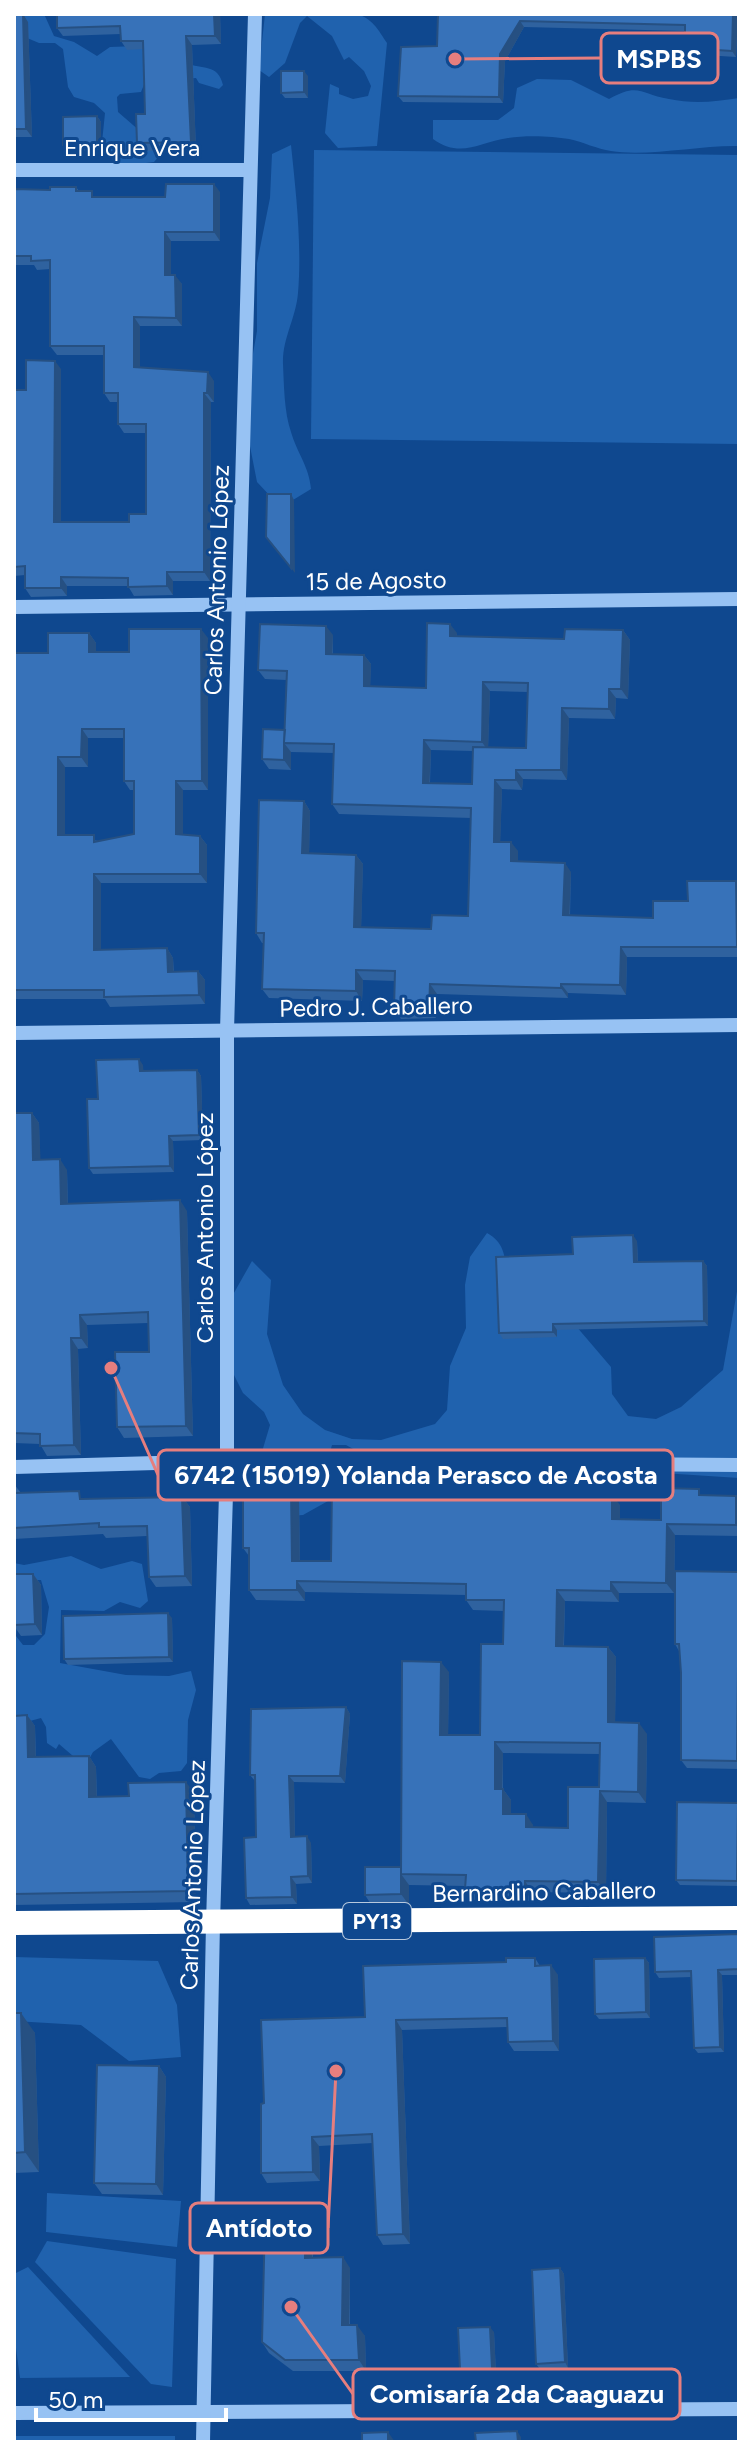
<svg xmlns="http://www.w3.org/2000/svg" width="753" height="2456" font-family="Figtree,sans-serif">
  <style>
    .green { fill: #2062ae; fill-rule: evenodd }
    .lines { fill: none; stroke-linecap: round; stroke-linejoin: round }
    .minor { stroke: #97c2f3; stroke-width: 14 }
    .highway { stroke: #fff; stroke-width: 24 }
    .wall { fill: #2f629f; fill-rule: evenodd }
    .shaded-wall { fill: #265082 }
    .building { fill: #3772b9; stroke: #265082; stroke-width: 2; fill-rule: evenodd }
    .labels { text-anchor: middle; stroke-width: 6; stroke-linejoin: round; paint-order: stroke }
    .shield { fill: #0f488f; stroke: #b7c8dd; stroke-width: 2 }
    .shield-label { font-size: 22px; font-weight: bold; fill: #fff }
    .street-label { font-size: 24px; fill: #fff; stroke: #0f488f }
    .leader { fill: none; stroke: #e67e7e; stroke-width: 3 }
    .callout-dot { fill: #e67e7e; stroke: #0f488f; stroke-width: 3 }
    .callout { fill: #0f488f; stroke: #e67e7e; stroke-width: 3 }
    .callout-label { font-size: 26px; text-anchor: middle; font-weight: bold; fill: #fff }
  </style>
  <rect width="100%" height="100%" fill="#0f488f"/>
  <g class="green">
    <path d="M14 14H44L54 36 74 42 97 56 110 47 166 45C172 50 179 59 186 63 202 70 218 63 223 85L219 89 199 83 196 78 145 82 141 92 120 94 117 97 118 112 148 138 160 155 154 162 123 166 101 152 105 113 94 103 74 97 68 87 63 49 55 43H39L20 35Z"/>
    <path d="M265 14H355C371 16 379 31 387 43L377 146 338 148 325 133 330 84 339 88V94L353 99 368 96 371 86 364 71 349 57 344 60 332 36 307 16 300 23 285 63 269 77 259 70Z"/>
    <path d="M537 79 571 80 609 99C639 82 640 94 669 99 692 104 715 102 739 98V146C699 145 648 157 611 151 597 149 583 142 569 139 552 136 526 135 508 138 479 142 461 159 433 139V120H498L514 108 517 88Z"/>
    <path d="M291 145C296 193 302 245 298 293 296 318 282 339 283 364 284 385 284 412 291 432 297 453 309 466 311 489L293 500 272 498 257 482 248 436 246 393 257 331V263L270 198 272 154Z"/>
    <polygon points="314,150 739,155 739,444 311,439"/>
    <path d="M487 1233C506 1243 505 1260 508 1280L570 1319 611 1367 612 1394 628 1416 656 1419 681 1407 723 1370 739 1280V1478L570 1467 503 1480 462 1466 395 1472 346 1445H332L328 1459 341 1464 362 1482 303 1515 275 1517 261 1455 270 1425 264 1412 243 1393 230 1367 226 1307 252 1261 271 1280 267 1334 283 1385 303 1414 325 1430 352 1439 381 1440 435 1424 447 1410 450 1366 466 1328 465 1285 470 1257Z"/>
    <path d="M71 1556 101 1569 132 1561 142 1564 148 1601 140 1608 120 1602 104 1611 61 1610 60 1663 126 1675 169 1676 191 1671 196 1690 188 1720 187 1763 181 1771 159 1773 150 1779 139 1777 111 1739 93 1752 88 1761 73 1756 59 1744 56 1749 47 1743 46 1727 41 1718 30 1721 14 1718V1563L24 1565ZM20 1580H41L49 1607 45 1634 34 1645H23L16 1636Z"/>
    <polygon points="14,1957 158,1961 177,2005 181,2057 129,2061 81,2025 14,2021"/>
    <polygon points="47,2193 181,2201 177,2247 46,2232"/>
    <polygon points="47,2241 176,2259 172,2387 151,2384 35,2262"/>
    <polygon points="28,2267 130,2377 20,2378 14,2333 14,2274"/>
    <rect x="14" y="2436" width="161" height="6"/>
  </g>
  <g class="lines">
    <g class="minor">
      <polyline points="14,170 250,170"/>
      <polyline points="14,607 739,599"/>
      <polyline points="14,1033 739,1025"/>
      <polyline points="14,1467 227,1461 739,1465"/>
      <polyline points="14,2413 739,2409"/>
      <polyline points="203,2442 213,1923 227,1461 227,1031 255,14"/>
    </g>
    <polyline class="highway" points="14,1923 739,1918"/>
  </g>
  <g class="wall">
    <polygon points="14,14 28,22 32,137 14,137"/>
    <polygon points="220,14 221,44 192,45 196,150 143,151 137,143 145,114 143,49 127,50 121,41 121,34 63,36 57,28"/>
    <polygon points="438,14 738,14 736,57 689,54 685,48 685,31 524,27 505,61 503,103 403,102 398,96 437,46"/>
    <polygon points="308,76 308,98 285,98 281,93"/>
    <polygon points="97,116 101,122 101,150 67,151 63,145"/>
    <polygon points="76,187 79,191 96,197 165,197 220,192 220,241 171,241 171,275 182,284 182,326 140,326 140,367 214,381 214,402 211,402 210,581 173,581 173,595 134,596 128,586 67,586 67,596 31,597 25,588 25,575 14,576 14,390 26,390 61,369 61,522 129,522 146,514 146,433 124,433 118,424 118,402 110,402 104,393 104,355 57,355 50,346 50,269 37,270 34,265 14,265 14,189 50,190"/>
    <path d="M623 630 630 640 628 699 616 698 615 719 569 718 567 780 523 779 522 790 502 789 500 842 518 851V861L571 872 570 916 653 918 688 901 736 881 739 885V957H627L626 995 568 993V998L437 994 436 1018 401 1019 394 1009 395 981 363 980 362 1001 269 998 262 989 264 943H262L256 933 304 801 310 811 309 853 356 855 363 864 361 927 431 929 468 916 471 818 339 814 332 804 334 753 291 752V770L269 769 262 759 285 730 286 680 265 679 258 670 333 635V654L364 655 371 664 370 686 426 688 457 633V636L564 639ZM490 691 528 692 526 748H488ZM431 750 473 751 472 784 430 783Z"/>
    <path d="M89 633 96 643V652H129L208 638V790H183V834L200 836 207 845V883H101V950L167 948 173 958 174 972 198 971 205 980V1004L110 1007 105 999H14V653H48ZM88 738H124V781L130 790H134V834L99 841 65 835V767H88Z"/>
    <polygon points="143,1065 143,1071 197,1070 201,1076 203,1140 173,1141 174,1172 93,1174 89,1168 98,1099"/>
    <polygon points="14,1113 32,1113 39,1123 40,1160 67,1170 68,1204 187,1211 193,1436 124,1438 117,1427 149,1352 148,1323 87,1325 88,1348 78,1349 81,1455 47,1456 40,1444 14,1443"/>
    <polygon points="637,1241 638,1262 703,1261 707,1266 708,1326 557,1330 557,1337 503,1339 499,1333 573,1254"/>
    <polygon points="14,1484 21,1493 85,1499 182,1497 190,1507 192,1586 156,1587 149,1577 147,1536 106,1538 103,1534 14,1539"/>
    <path d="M704 1495 739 1500V1536L675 1535 674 1593H619V1602L565 1601 564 1646 608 1647 616 1657 615 1722 647 1734 646 1803 607 1802 606 1893 532 1892V1901L473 1900 465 1889V1886L409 1885V1905L372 1906 365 1895 401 1868 449 1672 448 1735H480L503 1644 504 1611 473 1610 466 1600V1595L305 1592V1601L256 1600 249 1590V1556L243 1548 299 1501 300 1561H331L620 1505V1520H661ZM503 1753 600 1754 599 1787 568 1828 533 1827V1825L511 1814V1800L503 1789Z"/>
    <polygon points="739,1572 739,1769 687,1768 681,1760 681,1673 679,1651 675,1644"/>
    <polygon points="14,1574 33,1574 41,1585 42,1635 21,1636 14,1626"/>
    <polygon points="172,1618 173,1662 68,1665 64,1659"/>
    <polygon points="346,1707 350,1714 345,1783 294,1782 295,1837 311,1843 312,1883 296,1884 297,1904 250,1905 246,1898 256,1837 255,1781 250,1775"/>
    <polygon points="27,1715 35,1726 36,1757 89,1756 96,1767 97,1797 194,1793 196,1902 14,1905 14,1716"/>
    <polygon points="739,1803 739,1886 680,1885 676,1880"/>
    <polygon points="739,1934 739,1975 722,1975 724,2052 698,2053 694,2048 692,1977 659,1978 655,1972"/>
    <polygon points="535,1958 540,1966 558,1975 559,2051 514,2051 508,2042 507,2027 402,2030 410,2244 383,2245 377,2235 373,2143 319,2146 320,2181 267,2183 261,2173 264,2103 365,2017 506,1962"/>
    <polygon points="645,1958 649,1963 650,2018 599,2019 595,2014"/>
    <polygon points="14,2013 35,2033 39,2172 14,2173"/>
    <polygon points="159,2066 166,2077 163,2195 102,2194 94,2183"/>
    <polygon points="313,2228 313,2258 350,2268 350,2325 365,2336 366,2371 293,2371 269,2353 262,2342"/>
    <polygon points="560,2268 564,2274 568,2368 540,2369 536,2364"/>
    <polygon points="494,2332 497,2394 465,2396 461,2390"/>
  </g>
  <g class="shaded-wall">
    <polygon points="23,14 28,22 32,137 26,129"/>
    <polygon points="214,14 220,14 221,44 215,36"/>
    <polygon points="733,14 738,14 736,57 732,51"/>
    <polygon points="520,21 524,27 505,61 503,103 499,97 500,54"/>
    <polygon points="186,36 192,45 196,150 191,142"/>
    <polygon points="304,71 308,76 308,98 304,92"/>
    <polygon points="97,116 101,122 101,150 97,144"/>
    <polygon points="214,184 220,192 220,241 214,232"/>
    <polygon points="165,232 171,241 171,284 165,275"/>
    <polygon points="175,275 182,284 182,326 176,318"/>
    <polygon points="134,317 140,326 140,375 134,367"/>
    <polygon points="55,361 61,369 61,531 54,522"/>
    <polygon points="208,372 214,381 214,402 207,393"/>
    <polygon points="204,393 211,402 210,581 204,572"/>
    <polygon points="291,494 294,500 295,573 291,568"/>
    <polygon points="167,572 173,581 173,595 167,586"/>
    <polygon points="61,577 67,586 67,596 61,588"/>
    <polygon points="450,624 457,633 456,645 450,636"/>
    <polygon points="326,626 333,635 332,664 326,654"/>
    <polygon points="201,629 208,638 208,790 202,781"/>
    <polygon points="623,630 630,640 628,699 621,689"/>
    <polygon points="89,633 96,643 96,661 89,652"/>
    <polygon points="364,655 371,664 370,695 364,686"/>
    <polygon points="483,682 490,691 488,751 482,742"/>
    <polygon points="609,689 616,698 615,719 609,709"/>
    <polygon points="562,708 569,718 567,780 561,770"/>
    <polygon points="82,729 88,738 88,767 81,757"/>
    <polygon points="424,740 431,750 429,792 423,783"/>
    <polygon points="284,743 291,752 291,770 284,760"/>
    <polygon points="58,757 65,767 65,844 58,835"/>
    <polygon points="516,770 523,779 522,790 516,780"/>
    <polygon points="495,780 502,789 500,851 494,842"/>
    <polygon points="176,781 183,790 183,843 176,834"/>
    <polygon points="304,801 310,811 309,863 302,853"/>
    <polygon points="200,836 207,845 207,883 200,874"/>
    <polygon points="511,842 518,851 518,871 511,861"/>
    <polygon points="356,855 363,864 361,936 354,927"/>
    <polygon points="565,863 571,872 569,925 563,915"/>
    <polygon points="94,874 101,883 101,959 94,950"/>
    <polygon points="736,881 739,885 739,951 737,947"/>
    <polygon points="621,947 627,957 626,995 620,985"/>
    <polygon points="167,948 173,958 174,981 168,972"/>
    <polygon points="356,970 363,980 362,1001 356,991"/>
    <polygon points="198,971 205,980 205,1004 199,995"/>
    <polygon points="430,984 437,994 436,1018 429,1009"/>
    <polygon points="561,984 568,993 568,998 561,988"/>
    <polygon points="139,1059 143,1065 144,1077 140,1071"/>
    <polygon points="197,1070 201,1076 203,1140 199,1135"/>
    <polygon points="32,1113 39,1123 41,1170 33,1160"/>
    <polygon points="169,1136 173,1141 174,1172 170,1166"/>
    <polygon points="60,1159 67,1170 68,1214 61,1204"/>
    <polygon points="180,1200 187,1211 193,1436 186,1426"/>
    <polygon points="633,1235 637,1241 638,1268 634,1262"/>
    <polygon points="703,1261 707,1266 708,1326 704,1321"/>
    <polygon points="80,1315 87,1325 88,1348 81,1338"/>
    <polygon points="553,1324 557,1330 557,1337 553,1332"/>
    <polygon points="71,1338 78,1349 81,1455 74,1445"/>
    <polygon points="291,1490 299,1501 300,1572 292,1561"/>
    <polygon points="612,1494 620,1505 620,1530 612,1519"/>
    <polygon points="736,1496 739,1500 739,1530 736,1525"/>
    <polygon points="182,1497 190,1507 192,1586 185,1576"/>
    <polygon points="667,1524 675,1535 674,1593 666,1583"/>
    <polygon points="33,1574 41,1585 42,1635 35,1624"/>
    <polygon points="297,1581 305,1592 305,1601 297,1590"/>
    <polygon points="611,1582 619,1593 619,1602 611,1591"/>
    <polygon points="557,1590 565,1601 563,1657 556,1646"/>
    <polygon points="168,1613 172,1618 173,1662 169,1657"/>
    <polygon points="739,1624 739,1763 737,1761"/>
    <polygon points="608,1647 616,1657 615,1733 608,1722"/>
    <polygon points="441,1662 449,1672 448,1745 440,1735"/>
    <polygon points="346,1707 350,1714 345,1783 340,1776"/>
    <polygon points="27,1715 35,1726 36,1768 28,1757"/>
    <polygon points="639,1723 647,1734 646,1803 638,1792"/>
    <polygon points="495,1742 503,1753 502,1800 495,1789"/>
    <polygon points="89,1756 96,1767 97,1808 89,1797"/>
    <polygon points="289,1776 294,1782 295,1844 291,1837"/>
    <polygon points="186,1782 194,1793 196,1902 188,1891"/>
    <polygon points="503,1789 511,1800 511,1825 503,1814"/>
    <polygon points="600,1791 607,1802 606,1893 598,1882"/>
    <polygon points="739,1803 739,1883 737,1881"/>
    <polygon points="526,1814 533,1825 533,1838 526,1827"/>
    <polygon points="307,1836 311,1843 312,1883 308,1876"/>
    <polygon points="401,1874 409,1885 409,1905 401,1894"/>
    <polygon points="291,1877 296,1884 297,1904 292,1897"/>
    <polygon points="525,1881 532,1892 532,1901 525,1890"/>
    <polygon points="645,1958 649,1963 650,2018 646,2012"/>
    <polygon points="551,1965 558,1975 559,2051 553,2041"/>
    <polygon points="718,1970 722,1975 724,2052 720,2047"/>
    <polygon points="21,2013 35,2033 39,2172 25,2152"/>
    <polygon points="396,2020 402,2030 410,2244 403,2234"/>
    <polygon points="159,2066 166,2077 163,2195 156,2184"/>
    <polygon points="312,2137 319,2146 320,2181 313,2172"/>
    <polygon points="306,2217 313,2228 312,2269 305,2258"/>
    <polygon points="343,2257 350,2268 349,2336 342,2325"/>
    <polygon points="560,2268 564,2274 568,2368 565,2362"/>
    <polygon points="357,2325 365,2336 366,2371 359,2360"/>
    <polygon points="490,2327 494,2332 497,2394 493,2388"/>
    <polygon points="517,2431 521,2437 521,2442 518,2442"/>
    <polygon points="388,2432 395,2442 388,2442"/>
  </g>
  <g class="building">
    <polygon points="14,14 23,14 26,129 14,129"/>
    <polygon points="57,14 214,14 215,36 186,36 191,142 137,143 136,114 145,114 143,41 121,41 120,26 57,28"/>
    <polygon points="438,14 733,14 732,51 685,48 685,25 520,21 500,54 499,97 398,96 401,47 437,46"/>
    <polygon points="281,71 304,71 304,92 281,93"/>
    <polygon points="97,116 97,144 63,145 63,117"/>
    <polygon points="166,184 214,184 214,232 165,232 165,275 175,275 176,318 134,317 134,367 208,372 207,393 204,393 204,572 167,572 167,586 128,587 128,578 61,577 61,588 25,588 25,566 14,567 14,390 26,390 26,360 55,361 54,522 129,522 129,514 146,514 146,424 118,424 118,393 104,393 104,346 50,346 50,260 31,261 31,256 14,256 14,189 50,190 50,187 76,187 76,191 92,191 92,197 165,197"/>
    <polygon points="267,494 291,494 291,568 266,537"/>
    <path d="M427 623 450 624V636L564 639 565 629 623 630 621 689H609V709L562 708 561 770H516V780H495L494 842H511V861L565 863 563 915 653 918V901H688L687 881H736L737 947H621L620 985 561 984V988L430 984 429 1009H394L395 971 356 970V991L262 989 264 933H256L259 800 304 801 302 853 356 855 354 927 431 929 432 915 468 916 471 808 332 804 334 744 284 743V760L262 759 263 729 285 730 284 742 287 671 258 670 260 624 326 626V654L364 655V686L426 688ZM483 682 528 683 526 748 473 747 472 784 423 783 424 740 482 742Z"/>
    <path d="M129 629H201L202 781H176V834L200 836V874H94V950L167 948 168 972 198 971 199 995 104 997V990H14V653H48V633H89V652H129ZM82 729H124V781H134V834L94 842V835H58V757H81Z"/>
    <polygon points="139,1059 140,1071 197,1070 199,1135 169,1136 170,1166 89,1168 87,1099 98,1099 96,1060"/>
    <polygon points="14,1113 32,1113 33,1160 60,1159 61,1204 180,1200 186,1426 117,1427 115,1352 149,1352 148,1312 80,1315 81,1338 71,1338 74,1445 40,1446 40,1434 14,1433"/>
    <polygon points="633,1235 634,1262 703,1261 704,1321 553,1324 553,1332 499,1333 496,1257 573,1254 572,1237"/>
    <polygon points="14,1484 15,1484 15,1493 79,1491 80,1499 182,1497 185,1576 149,1577 147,1526 99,1527 99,1523 14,1528"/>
    <path d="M332 1486 612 1494V1519L661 1520V1488L699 1489V1495L736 1496V1525L667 1524 666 1583 611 1582V1591L557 1590 556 1646 608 1647V1722L639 1723 638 1792 600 1791 598 1882 525 1881V1890L465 1889 466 1875 401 1874 402 1661 441 1662 440 1735H480L481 1644H503L504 1600H466V1584L297 1581V1590H249V1548H243V1491L291 1490 292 1561H331ZM495 1742 600 1743 599 1787H568V1828L526 1827V1814H503V1789H495Z"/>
    <polygon points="675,1571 739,1572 737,1761 681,1760 681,1673 679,1644 675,1644"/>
    <polygon points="14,1574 33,1574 35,1624 14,1625"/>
    <polygon points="168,1613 169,1657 64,1659 63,1616"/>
    <polygon points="346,1707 340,1776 289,1776 291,1837 307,1836 308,1876 291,1877 292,1897 246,1898 244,1838 256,1837 255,1775 250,1775 251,1709"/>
    <polygon points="27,1715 28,1757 89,1756 89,1797 129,1796 128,1783 186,1782 188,1891 14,1894 14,1716"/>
    <polygon points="677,1802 738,1803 737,1881 676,1880"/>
    <polygon points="365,1867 401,1867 401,1894 365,1895"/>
    <polygon points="739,1934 739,1969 718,1970 720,2047 694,2048 691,1971 655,1972 654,1937"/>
    <polygon points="506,1958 535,1958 535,1966 551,1965 553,2041 508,2042 507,2018 396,2020 403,2234 377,2235 372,2134 312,2137 313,2172 261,2173 261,2104 264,2103 261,2020 365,2017 363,1966 506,1962"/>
    <polygon points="645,1958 646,2012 595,2014 594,1959"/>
    <polygon points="14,2013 21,2013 25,2152 14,2153"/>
    <polygon points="97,2065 159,2066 156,2184 94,2183"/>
    <polygon points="306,2217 305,2258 343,2257 342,2325 357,2325 359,2360 285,2360 262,2342 265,2220"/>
    <polygon points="560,2268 565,2362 536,2364 532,2270"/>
    <polygon points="490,2327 493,2388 461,2390 458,2328"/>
    <polygon points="517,2431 518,2442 476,2442 475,2433"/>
    <polygon points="388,2432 388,2442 362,2442 362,2433"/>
  </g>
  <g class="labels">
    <rect class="shield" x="343" y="1903" width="68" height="36" rx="6"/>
    <g class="shield-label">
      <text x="377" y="1929">PY13</text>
    </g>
    <g class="street-label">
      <text x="132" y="156">Enrique Vera</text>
      <text transform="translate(217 580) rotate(-88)" y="8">Carlos Antonio López</text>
      <text transform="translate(376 581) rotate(-1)" y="8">15 de Agosto</text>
      <text transform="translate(376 1007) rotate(-1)" y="8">Pedro J. Caballero</text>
      <text transform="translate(205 1228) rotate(-90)" y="8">Carlos Antonio López</text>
      <text transform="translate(193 1875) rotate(-88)" y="8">Carlos Antonio López</text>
      <text transform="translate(544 1892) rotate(-1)" y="8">Bernardino Caballero</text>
    </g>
  </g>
  <path class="leader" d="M455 59L601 58M111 1368L158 1475M336 2071L328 2228M291 2307L353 2394"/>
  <g class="callout-dot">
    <circle cx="455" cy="59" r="8"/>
    <circle cx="111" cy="1368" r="8"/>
    <circle cx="336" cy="2071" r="8"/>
    <circle cx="291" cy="2307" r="8"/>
  </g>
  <g class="callout">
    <rect x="601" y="33" width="117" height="50" rx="8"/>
    <rect x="158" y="1450" width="515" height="50" rx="8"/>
    <rect x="190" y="2203" width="138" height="50" rx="8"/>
    <rect x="353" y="2369" width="327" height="50" rx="8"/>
  </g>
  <g class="callout-label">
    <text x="659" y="68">MSPBS</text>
    <text x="416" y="1484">6742 (15019) Yolanda Perasco de Acosta</text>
    <text x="259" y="2237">Antídoto</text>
    <text x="517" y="2403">Comisaría 2da Caaguazu</text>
  </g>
  <rect width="753" height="2456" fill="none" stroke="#ffffff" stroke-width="32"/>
  <path d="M36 2408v12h190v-12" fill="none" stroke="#ffffff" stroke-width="4"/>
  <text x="48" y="2408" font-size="24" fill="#ffffff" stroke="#0f488f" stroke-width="6" paint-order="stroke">50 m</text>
</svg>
